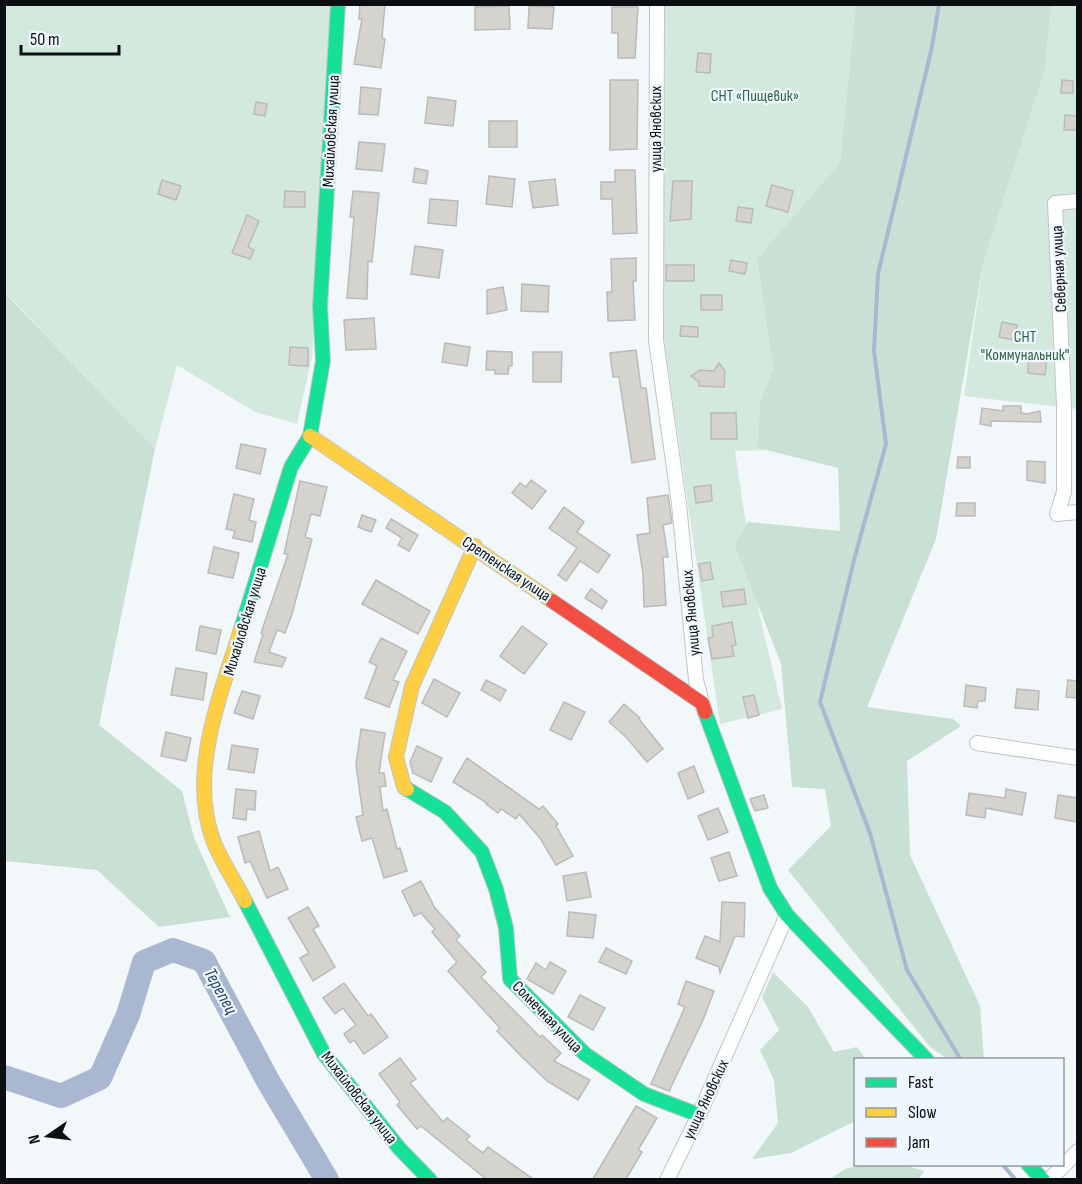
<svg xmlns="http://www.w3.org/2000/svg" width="1082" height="1184" font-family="'Sofia Sans Condensed',sans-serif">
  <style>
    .green { fill: #d4e9de }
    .forest { fill: #c9e0d4 }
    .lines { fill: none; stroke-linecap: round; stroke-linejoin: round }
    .stream { stroke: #a9b8d0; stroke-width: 4 }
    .river { stroke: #a9b8d0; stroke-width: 24 }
    .building { fill: #d5d3ce; stroke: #b9baba; stroke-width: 1.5 }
    .street-casing { stroke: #c0c4c7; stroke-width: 16 }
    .fast-casing { stroke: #c0c4c7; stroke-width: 16 }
    .slow-casing { stroke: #c0c4c7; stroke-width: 16 }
    .jam-casing { stroke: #c0c4c7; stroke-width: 16 }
    .street { stroke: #fdfefe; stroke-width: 14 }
    .fast { stroke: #16e098; stroke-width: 14 }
    .slow { stroke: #ffcf43; stroke-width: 14 }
    .jam { stroke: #f24e42; stroke-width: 14 }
    .labels { text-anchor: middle; stroke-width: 4.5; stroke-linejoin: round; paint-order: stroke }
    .park-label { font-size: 16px; fill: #2b6544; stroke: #eff7fe }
    .street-label { font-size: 16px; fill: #0c0f12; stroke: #eff7fe }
    .water-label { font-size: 18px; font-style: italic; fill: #29436f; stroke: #eff7fe }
  </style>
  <rect width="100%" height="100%" fill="#f2f7fa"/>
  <g class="green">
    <polygon points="5,5 330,5 312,357 297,424 255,412 177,365 155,449 5,292"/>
    <polygon points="665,5 856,5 840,163 757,260 773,368 760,403 772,450 735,451 759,612 782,709 720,724 662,327"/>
    <polygon points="1051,5 1077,5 1077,409 964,396 983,264 1045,69"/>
  </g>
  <g class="forest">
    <polygon points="856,4 1051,5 1045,69 983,264 936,539 867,707 953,719 961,726 907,761 910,855 980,1006 984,1059 948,1059 931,1048 788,870 831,826 825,789 792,787 781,664 735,545 748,522 840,531 838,468 758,448 760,403 773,368 757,259 840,163"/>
    <polygon points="4,292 155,449 99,725 182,791 194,838 230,917 159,927 97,870 5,861"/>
    <polygon points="773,972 808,1007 834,1052 857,1047 866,1059 856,1060 855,1121 791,1153 752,1159 778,1123 774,1080 760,1050 779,1030 762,997"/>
    <polygon points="869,1165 905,1165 924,1171 919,1179 830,1179 847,1168"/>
  </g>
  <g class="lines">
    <g class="stream">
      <polyline points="939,4 932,47 878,274 874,351 886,444 854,560 820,702 870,833 907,970 961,1060"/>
      <polyline points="1002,1164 1016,1180"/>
    </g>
    <polyline class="river" points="4,1077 61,1096 100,1078 128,1015 144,962 173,950 204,961 268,1081 327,1180"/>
  </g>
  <g class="building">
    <polygon points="360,4 385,4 382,38 385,39 381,68 354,64 362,19 359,19"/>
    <polygon points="509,6 510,29 475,30 475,7"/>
    <polygon points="529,6 554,7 552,29 528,28"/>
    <polygon points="612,7 638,7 635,58 618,58 618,33 612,33"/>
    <polygon points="698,53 711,54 710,73 696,72"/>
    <polygon points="610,80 638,80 637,149 610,150"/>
    <polygon points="1062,80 1073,81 1073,93 1061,93"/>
    <polygon points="361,87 381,89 378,115 359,114"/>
    <polygon points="428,97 456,101 453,126 425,123"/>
    <polygon points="256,102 267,104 265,116 254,114"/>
    <polygon points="1065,115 1077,116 1077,130 1064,130"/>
    <rect x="489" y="121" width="28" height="26"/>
    <polygon points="359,142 385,144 382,171 356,169"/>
    <polygon points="415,168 428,171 426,184 413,182"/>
    <polygon points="615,170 635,170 637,233 613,234 612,199 601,199 601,182 615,182"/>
    <polygon points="489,176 515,179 512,207 486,204"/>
    <polygon points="555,179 558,205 533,208 529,182"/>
    <polygon points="162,180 181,186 176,200 158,194"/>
    <polygon points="673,181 692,181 691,219 670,221"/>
    <polygon points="772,185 793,191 788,212 766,206"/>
    <polygon points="285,191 305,192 305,207 284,207"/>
    <polygon points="353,191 379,193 372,262 368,261 367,299 347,298 354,217 350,217"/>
    <polygon points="430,199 458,201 456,226 428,223"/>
    <polygon points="738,207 753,209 751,223 736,221"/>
    <polygon points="247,215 259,221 248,247 254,250 250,259 232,253"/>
    <polygon points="415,246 443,250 439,278 411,274"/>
    <polygon points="636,258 636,281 633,281 635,320 608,321 607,292 612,292 611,259"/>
    <polygon points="731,260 747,263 745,274 729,271"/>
    <rect x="666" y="265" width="28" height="16"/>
    <polygon points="522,284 549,286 548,312 521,311"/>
    <polygon points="503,287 507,310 487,314 487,290"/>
    <rect x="701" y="295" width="21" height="15"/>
    <polygon points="374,318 376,349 346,350 344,320"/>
    <polygon points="1002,322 1017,325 1014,340 999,337"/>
    <polygon points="681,326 698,327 698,337 680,336"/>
    <polygon points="445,343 470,347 467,366 442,362"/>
    <polygon points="290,347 308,348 308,366 289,365"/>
    <polygon points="636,350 641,388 646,388 655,459 632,463 619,377 613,377 610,353"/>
    <polygon points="487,351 512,352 512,366 509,366 508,374 495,374 495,370 486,370"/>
    <polygon points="533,352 562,352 561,382 533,382"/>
    <polygon points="1029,355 1047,356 1045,375 1028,373"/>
    <polygon points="719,363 725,371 724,387 699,386 699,382 691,376 700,370 714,371"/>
    <polygon points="1003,406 1021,406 1021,413 1027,414 1040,411 1041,422 991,421 991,426 980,424 982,408 1003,411"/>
    <polygon points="711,413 736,413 737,439 711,439"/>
    <polygon points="241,444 266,449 260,474 236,468"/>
    <polygon points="958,457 970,457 970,468 957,468"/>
    <polygon points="1027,461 1045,462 1045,483 1027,480"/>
    <polygon points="531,480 546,491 532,509 512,493 520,483 526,487"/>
    <polygon points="300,481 327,487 320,516 311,514 305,537 312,539 292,614 285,633 277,630 269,652 286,658 282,667 254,662 263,634 261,633 288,554 284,554"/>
    <polygon points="711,485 712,501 696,503 694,487"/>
    <polygon points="234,494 254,499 249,520 256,522 252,542 233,538 235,531 226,529"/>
    <polygon points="668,495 672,523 663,525 668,557 663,557 666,605 644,607 643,574 637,535 650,533 647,498"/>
    <polygon points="957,503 975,503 975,516 956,516"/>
    <polygon points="564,507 584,522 577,532 610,555 598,573 580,561 566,581 558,575 577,548 549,528"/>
    <polygon points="362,515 376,520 371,532 358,527"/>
    <polygon points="391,519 418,535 409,551 398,545 402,538 386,528"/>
    <polygon points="214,547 239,553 233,578 208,573"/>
    <polygon points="710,562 713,579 702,581 699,564"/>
    <polygon points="376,580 430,611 418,634 362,604"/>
    <polygon points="591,589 607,601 602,609 585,598"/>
    <polygon points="744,589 746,604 723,607 721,592"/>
    <polygon points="732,622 736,645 732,646 734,656 712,659 708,638 713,637 712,626"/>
    <polygon points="200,626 221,630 216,654 196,650"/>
    <polygon points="522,626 547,644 524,674 500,656"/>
    <polygon points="381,638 407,651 393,680 399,682 389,707 365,698 377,666 369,662"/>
    <polygon points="176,668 207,673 203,700 171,695"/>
    <polygon points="434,679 460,693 447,717 422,703"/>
    <polygon points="486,680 506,690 500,701 481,690"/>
    <polygon points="1068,680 1077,681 1077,698 1066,697"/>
    <polygon points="966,685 986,688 985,701 978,701 977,708 964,706"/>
    <polygon points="1017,689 1039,691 1038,710 1015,708"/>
    <polygon points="242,691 260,696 253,719 234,713"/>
    <polygon points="754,695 759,715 748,718 743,697"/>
    <polygon points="564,702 585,712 571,740 550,730"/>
    <polygon points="624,704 640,718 639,719 663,749 647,762 626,737 609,722"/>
    <polygon points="361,729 385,733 379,773 384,773 386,786 380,787 383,811 387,809 397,849 400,848 407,871 384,878 372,838 362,841 356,817 363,815 356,765"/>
    <polygon points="166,732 191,738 186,761 161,756"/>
    <polygon points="232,745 258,749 254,773 228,769"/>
    <polygon points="417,746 442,758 431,782 413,773 410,762"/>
    <polygon points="467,758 539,809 543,806 558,824 556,826 573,856 556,865 540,838 519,814 516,819 501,809 498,813 486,804 487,803 453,782"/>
    <polygon points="694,766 704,792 688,799 678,773"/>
    <polygon points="236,789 256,791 255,810 247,809 246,820 233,818"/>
    <polygon points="1006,789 1026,793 1022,815 986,808 985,818 966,815 969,793 1005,798"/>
    <polygon points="764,795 768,808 755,811 750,799"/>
    <polygon points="1058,795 1077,798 1077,822 1055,818"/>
    <polygon points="718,808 728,832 708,840 698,816"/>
    <polygon points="259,831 270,871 278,867 288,889 267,898 250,861 245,863 238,837"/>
    <polygon points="729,852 737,876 719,881 711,858"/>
    <polygon points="586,872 591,897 567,901 563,876"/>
    <polygon points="421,881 435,908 460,936 456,940 486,972 481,977 540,1037 542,1035 561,1053 554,1061 590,1080 578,1100 547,1081 522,1057 497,1031 500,1028 448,971 457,962 432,932 435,929 421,913 414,916 402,891"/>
    <polygon points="722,902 745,903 744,937 735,936 720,973 719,967 696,958 705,936 720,942"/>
    <polygon points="308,907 319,926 313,929 335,967 313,981 300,958 309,953 288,918"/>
    <polygon points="569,912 596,915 593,938 567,936"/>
    <polygon points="606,948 632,961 626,974 599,962"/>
    <polygon points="550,962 566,971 553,994 527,979 536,963 546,970"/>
    <polygon points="686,981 714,991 703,1020 669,1091 651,1084 685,1007 678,1004"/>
    <polygon points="344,983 368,1016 371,1014 388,1037 364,1054 354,1040 350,1043 344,1034 356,1025 343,1008 335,1014 323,998"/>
    <polygon points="580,995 605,1008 593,1030 568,1017"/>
    <polygon points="400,1058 416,1079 410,1083 443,1122 447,1118 470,1136 466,1140 483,1153 488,1147 533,1179 486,1179 421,1126 417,1129 397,1105 400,1102 379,1074"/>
    <polygon points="636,1106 657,1118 638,1150 642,1152 626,1179 593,1179"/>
  </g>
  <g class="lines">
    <defs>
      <g id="street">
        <polyline points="657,4 656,340 679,504 696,680 702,703"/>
        <polyline points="1078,201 1055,203 1064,406 1064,492 1057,514 1078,512"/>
        <polyline points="977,743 1078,758"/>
        <polyline points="667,1180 699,1115 787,915"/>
        <polyline points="1049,1180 1078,1151"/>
      </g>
      <g id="fast">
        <polyline points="241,629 291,467 310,436 323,361 320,306 338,4"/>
        <polyline points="705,712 770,888 787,915 927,1060"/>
        <polyline points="407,789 445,812 482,852 496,889 506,928 510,979 585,1054 644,1094 699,1115"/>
        <polyline points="245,901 324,1054 399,1148 430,1180"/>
        <polyline points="1028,1164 1043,1180"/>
      </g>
      <g id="slow">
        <polyline points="310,436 552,601"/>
        <path d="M241 629C221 695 188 771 213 840 221 861 235 881 245 901"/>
        <polyline points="407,789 404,787 396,757 412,686 475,546"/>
      </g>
      <polyline id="jam" points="552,601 702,703 705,712"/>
    </defs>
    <use href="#street" class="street-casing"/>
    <use href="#fast" class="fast-casing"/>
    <use href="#slow" class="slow-casing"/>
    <use href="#jam" class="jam-casing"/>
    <use href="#street" class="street"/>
    <use href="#fast" class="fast"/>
    <use href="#slow" class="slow"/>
    <use href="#jam" class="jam"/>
  </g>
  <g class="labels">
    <g class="park-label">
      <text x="755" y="101">СНТ «Пищевик»</text>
      <text x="1025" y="342">СНТ<tspan x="1025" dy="18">"Коммунальник"</tspan></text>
    </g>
    <g class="street-label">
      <text transform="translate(655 129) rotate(-90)" y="6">улица Яновских</text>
      <text transform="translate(330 131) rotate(-87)" y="6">Михайловская улица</text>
      <text transform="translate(1058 269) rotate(-93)" y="6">Северная улица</text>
      <text transform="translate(507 568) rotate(34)" y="6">Сретенская улица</text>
      <text transform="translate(690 613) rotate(-95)" y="6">улица Яновских</text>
      <text transform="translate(244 621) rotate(-73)" y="6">Михайловская улица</text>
      <text transform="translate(548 1016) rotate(46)" y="6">Солнечная улица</text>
      <text transform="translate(360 1097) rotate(52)" y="6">Михайловская улица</text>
      <text transform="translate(705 1099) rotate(-65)" y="6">улица Яновских</text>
    </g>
    <g class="water-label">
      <text transform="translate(221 991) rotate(61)" y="6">Терепец</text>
    </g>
  </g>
  <rect width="1082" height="1184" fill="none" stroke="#0c0f12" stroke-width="12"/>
  <rect x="854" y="1058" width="210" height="108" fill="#eff7fe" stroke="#949aa0" stroke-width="1.5"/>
  <rect x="866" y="1078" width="30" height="9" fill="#16e098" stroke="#949aa0" stroke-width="1.5"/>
  <text x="908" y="1088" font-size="18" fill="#0c0f12">Fast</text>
  <rect x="866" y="1108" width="30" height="9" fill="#ffcf43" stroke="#949aa0" stroke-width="1.5"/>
  <text x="908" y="1118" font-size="18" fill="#0c0f12">Slow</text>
  <rect x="866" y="1138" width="30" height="9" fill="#f24e42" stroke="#949aa0" stroke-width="1.5"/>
  <text x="908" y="1148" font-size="18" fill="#0c0f12">Jam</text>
  <g transform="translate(48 1136) rotate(256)" stroke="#eff7fe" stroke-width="4.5" paint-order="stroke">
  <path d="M0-4.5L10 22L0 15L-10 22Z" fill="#0c0f12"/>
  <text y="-9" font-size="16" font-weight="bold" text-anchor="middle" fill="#0c0f12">N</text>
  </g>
  <path d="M21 45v9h98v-9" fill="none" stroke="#0c0f12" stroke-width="3"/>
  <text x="30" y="45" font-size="18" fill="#0c0f12" stroke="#eff7fe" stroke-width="4.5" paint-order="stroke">50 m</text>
</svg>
